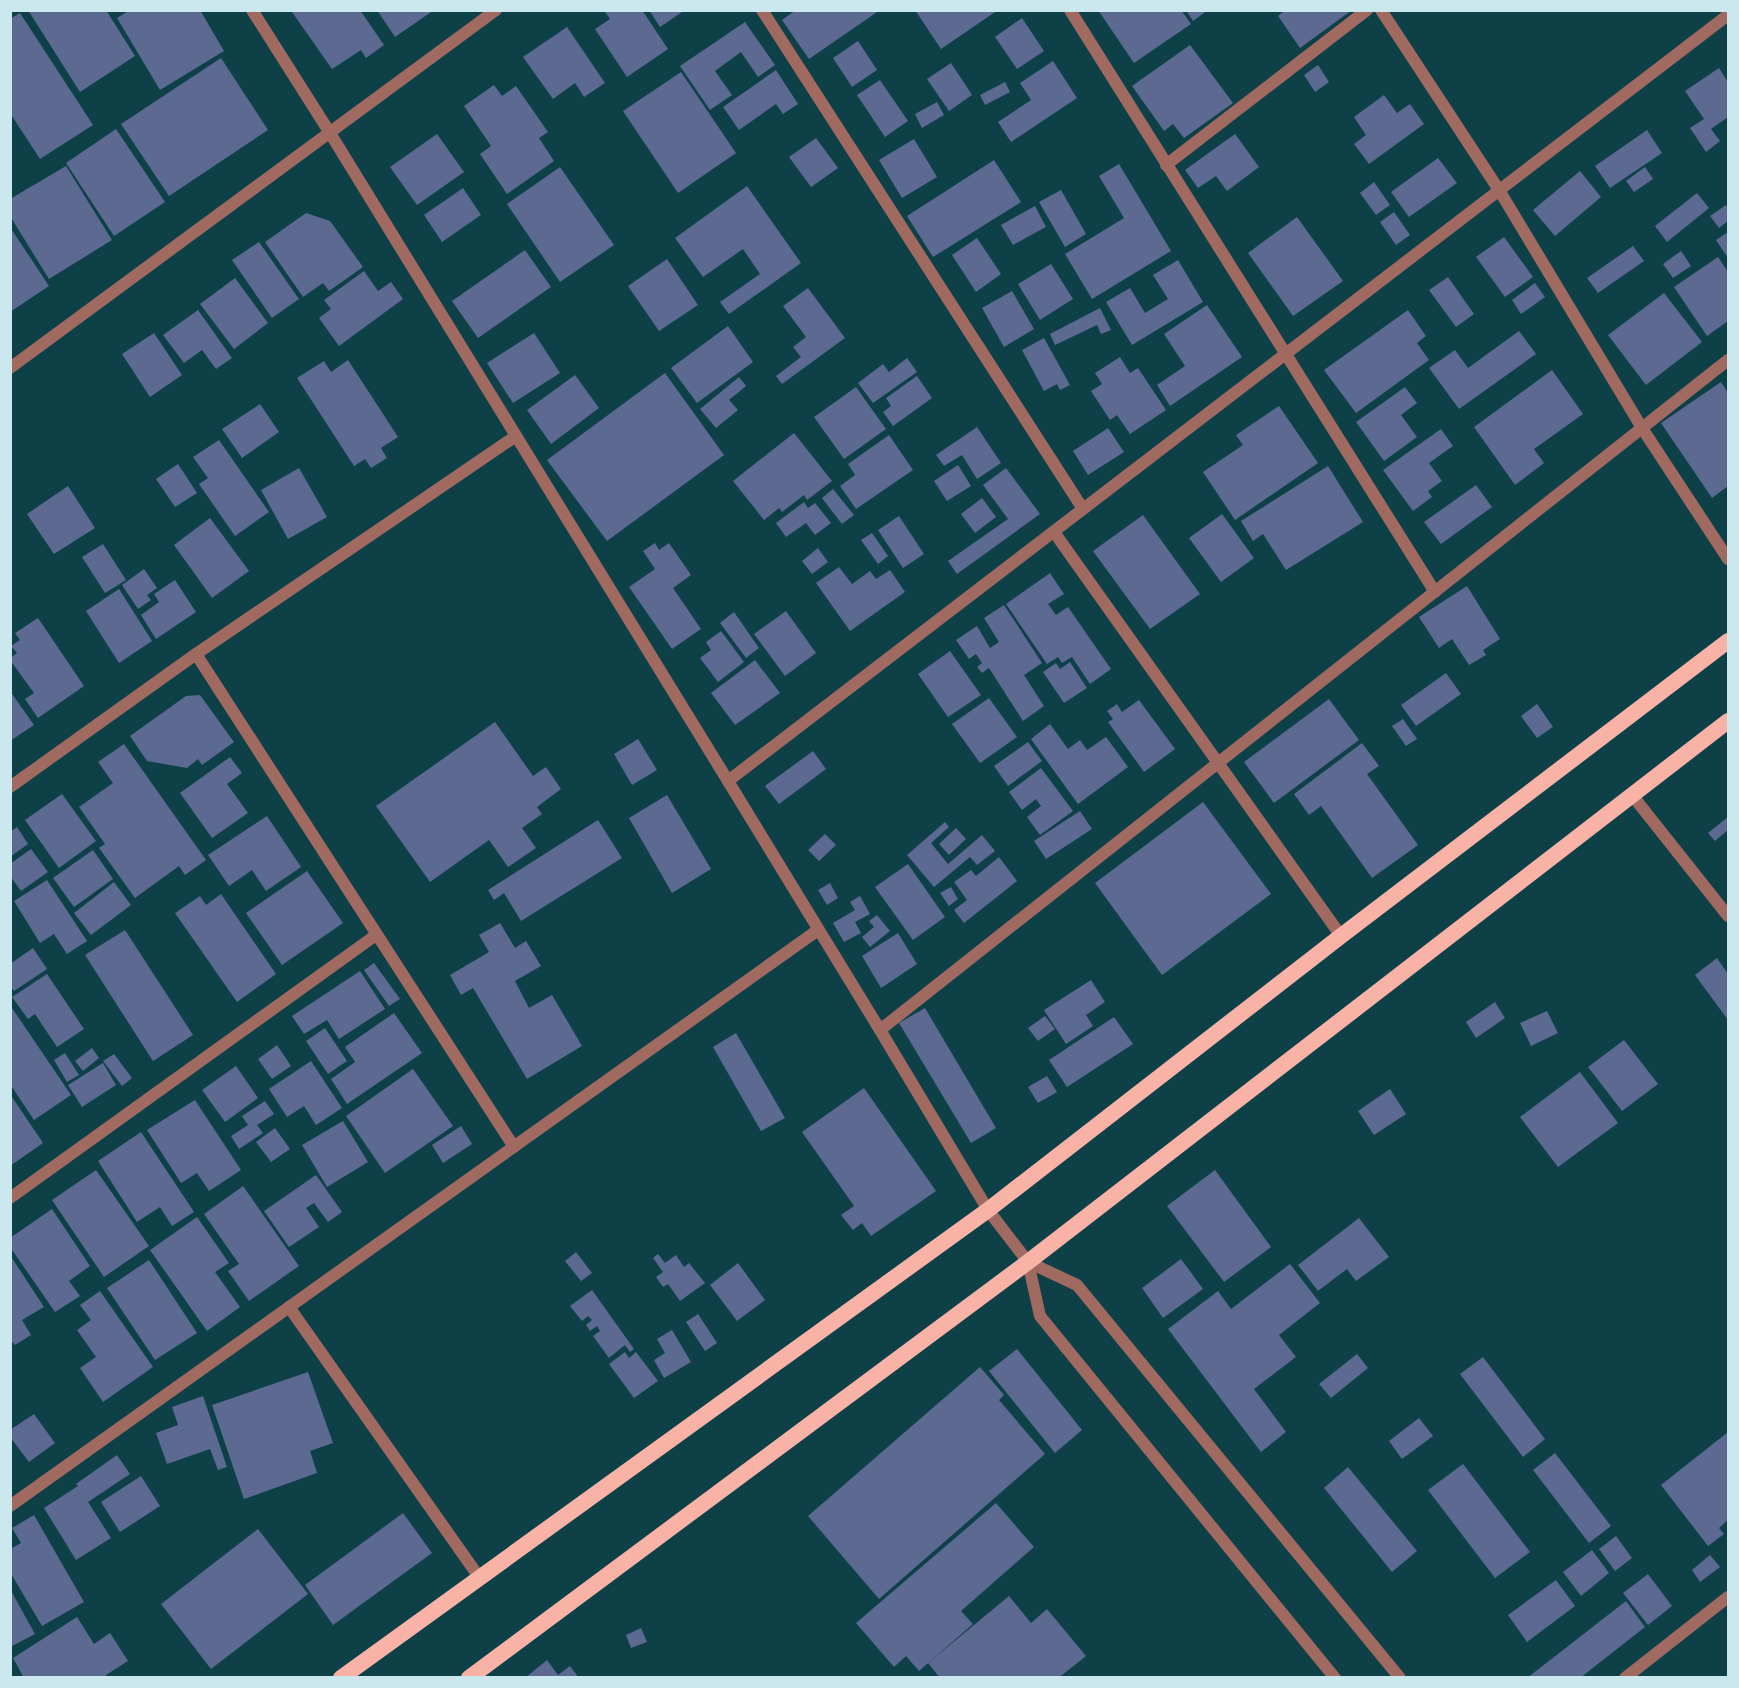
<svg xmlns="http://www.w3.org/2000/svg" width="1739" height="1688" font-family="Quicksand,sans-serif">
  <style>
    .building { fill: #5c6991 }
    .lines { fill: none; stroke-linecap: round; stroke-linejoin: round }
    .minor { stroke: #a06a61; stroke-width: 12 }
    .tertiary { stroke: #a06a61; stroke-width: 12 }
    .trunk { stroke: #f8b2a6; stroke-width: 16 }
  </style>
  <rect width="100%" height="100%" fill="#0e4048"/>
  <g class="building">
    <polygon points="28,10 106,10 135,56 80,92"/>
    <polygon points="130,10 200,10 224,51 160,90 117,18"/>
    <polygon points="295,10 360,10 384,45 366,58 361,50 332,69 292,12"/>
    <polygon points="377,10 434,10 395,37"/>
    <polygon points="604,10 642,10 668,49 627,77 595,29 610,19"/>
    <polygon points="649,10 685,10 660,27"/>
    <polygon points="796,10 880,10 809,59 782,20"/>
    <polygon points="915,10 998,10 941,49"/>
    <polygon points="1098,10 1181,10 1191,24 1134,63"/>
    <polygon points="1186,10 1208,10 1193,21"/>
    <polygon points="1285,10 1352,10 1300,48 1278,16"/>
    <polygon points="20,13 93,125 40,159 10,113 10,19"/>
    <polygon points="1022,18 1044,51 1017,69 995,37"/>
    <polygon points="745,22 775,65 758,77 741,52 715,71 732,95 710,110 680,66"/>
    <polygon points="567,27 605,83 584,97 575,83 553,99 523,57"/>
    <polygon points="858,41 877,70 852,87 833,58"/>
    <polygon points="1190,45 1233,103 1184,138 1173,124 1164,131 1132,86"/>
    <polygon points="221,58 268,130 169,196 121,124"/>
    <polygon points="1053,61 1077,98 1011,142 998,122 1031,100 1020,83"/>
    <polygon points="951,63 972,95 949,111 927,79"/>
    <polygon points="1318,65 1329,82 1315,92 1304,75"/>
    <polygon points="1719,68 1728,82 1728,117 1711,129 1720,141 1706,152 1690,128 1704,119 1685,91"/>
    <polygon points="776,70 798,104 783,114 776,104 739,130 723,107"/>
    <polygon points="681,72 736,153 678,193 623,111"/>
    <polygon points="880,80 908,121 885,137 857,95"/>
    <polygon points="1005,82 1010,92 985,105 980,95"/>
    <polygon points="494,85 502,96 516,86 548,132 539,138 554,161 507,194 480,154 491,146 464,106"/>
    <polygon points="1384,95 1397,113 1410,104 1424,124 1369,164 1354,144 1366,135 1354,117"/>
    <polygon points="937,102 944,115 922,128 915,114"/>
    <polygon points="116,129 165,202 114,236 66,163"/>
    <polygon points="1647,130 1662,153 1610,188 1595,166"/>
    <polygon points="437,134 464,172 417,205 390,167"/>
    <polygon points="1235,134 1259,167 1227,191 1216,176 1198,188 1185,170"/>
    <polygon points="816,138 838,168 811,187 789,157"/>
    <polygon points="914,139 937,177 902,198 879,160"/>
    <polygon points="1438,158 1457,183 1409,217 1391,192"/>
    <polygon points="994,160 1021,202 933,257 907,216"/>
    <polygon points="1119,164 1171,251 1092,299 1065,254 1124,218 1099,176"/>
    <polygon points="66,166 112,240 49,279 10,216 10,199"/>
    <polygon points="560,167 614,245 560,282 507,204"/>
    <polygon points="1645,167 1653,179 1634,192 1626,181"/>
    <polygon points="1580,171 1601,197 1555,236 1533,210"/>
    <polygon points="1374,182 1390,205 1376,215 1360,193"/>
    <polygon points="747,186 801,263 729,314 720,302 760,274 743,249 703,277 675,238"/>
    <polygon points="463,188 481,215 442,242 424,215"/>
    <polygon points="1061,190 1086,234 1065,247 1039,202"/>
    <polygon points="1697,193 1709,208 1667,242 1655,226"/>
    <polygon points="1726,205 1728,209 1728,221 1719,228 1710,216"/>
    <polygon points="1035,206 1046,227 1013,245 1001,225"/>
    <polygon points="1394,212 1410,235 1396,245 1380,222"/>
    <polygon points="306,213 330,221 363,267 329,291 323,283 303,297 265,242"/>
    <polygon points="1297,217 1343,281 1293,316 1248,253"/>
    <polygon points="10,227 49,286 10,312"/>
    <polygon points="1728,232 1728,258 1716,240"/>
    <polygon points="1504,237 1533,277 1505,297 1476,257"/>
    <polygon points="977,238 1001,274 976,292 952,255"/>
    <polygon points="259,242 299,299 272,318 232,260"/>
    <polygon points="1633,246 1644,261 1598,293 1587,278"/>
    <polygon points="525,250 551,287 478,338 452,301"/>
    <polygon points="1681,251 1691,266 1673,278 1663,264"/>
    <polygon points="1718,257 1728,272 1728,321 1707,336 1674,287"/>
    <polygon points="667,259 698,305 659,331 628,286"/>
    <polygon points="1178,260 1203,302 1132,345 1106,302 1130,288 1145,313 1168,299 1153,275"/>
    <polygon points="1051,264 1073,299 1040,320 1018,284"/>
    <polygon points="364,271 378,291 391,282 403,299 339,346 319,318 331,309 324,300"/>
    <polygon points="1448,277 1474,314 1456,327 1429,290"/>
    <polygon points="235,278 268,323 234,349 200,304"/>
    <polygon points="1535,283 1545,297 1521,314 1512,300"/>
    <polygon points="808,288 845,338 782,384 776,376 801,357 793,347 806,337 783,306"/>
    <polygon points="1012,291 1034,329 1004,347 982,308"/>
    <polygon points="1664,293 1702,342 1646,385 1608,335"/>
    <polygon points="1207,305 1242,357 1170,406 1157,385 1185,366 1164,334"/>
    <polygon points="1100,308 1111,330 1101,334 1097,325 1055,345 1050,334"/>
    <polygon points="198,310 232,358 216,369 202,350 184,363 163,335"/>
    <polygon points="1408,310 1426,336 1417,343 1429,360 1356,413 1324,370"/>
    <polygon points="728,326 753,362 697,403 671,368"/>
    <polygon points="1519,331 1536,354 1459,409 1429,368 1455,350 1468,368"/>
    <polygon points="154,333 182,375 150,397 122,354"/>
    <polygon points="534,333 560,373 513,403 487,363"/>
    <polygon points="1044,338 1070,385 1060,390 1057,384 1044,391 1022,350"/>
    <polygon points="1120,357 1130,373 1138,368 1166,410 1130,434 1117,415 1110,420 1091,391 1102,384 1095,373"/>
    <polygon points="907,358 917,372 873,403 858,383 883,364 889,372"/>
    <polygon points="348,360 398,437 381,448 387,458 371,468 365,459 354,466 297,378 324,361 331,372"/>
    <polygon points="1552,370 1583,414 1534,449 1544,463 1515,485 1474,427"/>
    <polygon points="665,373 724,455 607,541 547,460"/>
    <polygon points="575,375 599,408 551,444 527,410"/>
    <polygon points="917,376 932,398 893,426 883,412 891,406 886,398"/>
    <polygon points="739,377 746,386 729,400 738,410 716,428 700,409"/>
    <polygon points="1721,382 1728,393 1728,486 1712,498 1661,423"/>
    <polygon points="856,387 886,429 844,459 814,417"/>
    <polygon points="1405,387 1417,403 1401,415 1417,437 1384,461 1356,422"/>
    <polygon points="260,404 279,432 242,458 222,429"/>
    <polygon points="1279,406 1318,463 1235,520 1203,472 1243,445 1236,435"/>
    <polygon points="977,427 1001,463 977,479 962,455 944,466 936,455"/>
    <polygon points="1108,428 1124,452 1088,475 1073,451"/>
    <polygon points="1441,429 1453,446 1429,463 1442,481 1428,491 1432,497 1413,511 1383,470"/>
    <polygon points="794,433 832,481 807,500 804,495 782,512 779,508 764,520 733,481"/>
    <polygon points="889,435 913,470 856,509 840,486 855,475 848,464"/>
    <polygon points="219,440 269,512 235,536 199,484 208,478 193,457"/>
    <polygon points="178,464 197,493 175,507 156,479"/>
    <polygon points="958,465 971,486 947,501 934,481"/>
    <polygon points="1328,466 1363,522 1286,570 1263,534 1253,541 1241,521"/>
    <polygon points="299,468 327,517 288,539 261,490"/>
    <polygon points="1006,468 1040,514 957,574 948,561 1008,519 983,485"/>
    <polygon points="1476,485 1492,507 1441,544 1424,522"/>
    <polygon points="68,486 95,528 54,554 27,514"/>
    <polygon points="833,489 854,515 842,524 822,498"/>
    <polygon points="982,498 996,517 975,533 961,514"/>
    <polygon points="804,502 808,508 815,503 831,523 815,535 806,523 786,537 776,523"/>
    <polygon points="1222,514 1254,558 1221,582 1189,538"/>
    <polygon points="1143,515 1200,594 1150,629 1093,551"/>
    <polygon points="899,516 924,554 903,568 878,530"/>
    <polygon points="210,518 249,571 212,598 174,545"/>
    <polygon points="872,533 888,556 878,564 861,540"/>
    <polygon points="655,543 659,550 669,543 691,575 673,588 701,629 672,649 629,587 655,569 643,551"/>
    <polygon points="103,544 126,580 105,593 82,557"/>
    <polygon points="818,548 828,562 812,574 802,561"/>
    <polygon points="839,567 852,584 870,571 876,579 890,570 905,592 850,631 816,583"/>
    <polygon points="144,569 157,588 147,595 151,600 138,609 122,585"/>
    <polygon points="1050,573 1064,594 1048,604 1056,615 1068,607 1111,669 1090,684 1072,657 1062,663 1058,657 1047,664 1006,604"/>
    <polygon points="175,580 196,612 156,639 141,615 159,602 154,594"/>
    <polygon points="1467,586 1500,639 1483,650 1486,655 1469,665 1452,639 1439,648 1419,617"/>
    <polygon points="119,589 152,641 119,663 86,611"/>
    <polygon points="1004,605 1042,663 1024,675 1044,706 1023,721 989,668 982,673 977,667 982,663 976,654 969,659 956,640 977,626 990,648 999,642 984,618"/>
    <polygon points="786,611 816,653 785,676 754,634"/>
    <polygon points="734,612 759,648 746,658 720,623"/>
    <polygon points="38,618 84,686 38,718 25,699 34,693 10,660 10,658 17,653 11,646 20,640 15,633"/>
    <polygon points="721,631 744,662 718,682 700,658 711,650 706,642"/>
    <polygon points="950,651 981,695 948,717 918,674"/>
    <polygon points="755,660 780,693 735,725 711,693"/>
    <polygon points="1070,662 1087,688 1064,703 1043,672 1056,663 1060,669"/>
    <polygon points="1446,673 1461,694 1416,726 1401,705"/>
    <polygon points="10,691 34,725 10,741"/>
    <polygon points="200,695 234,742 202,765 198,759 187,768 147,761 130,736 186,696"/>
    <polygon points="989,698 1017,737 980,763 952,724"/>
    <polygon points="1329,699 1359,740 1274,803 1244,762"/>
    <polygon points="1139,700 1175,749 1144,772 1108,722 1113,719 1107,711 1117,704 1122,712"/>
    <polygon points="1537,704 1553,727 1537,738 1521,716"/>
    <polygon points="1403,719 1417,739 1406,746 1392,726"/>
    <polygon points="495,722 533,776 546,767 561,789 537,807 542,814 522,828 536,848 508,867 489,840 430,882 376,806"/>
    <polygon points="1050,724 1068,749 1080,740 1087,750 1106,737 1128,767 1078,804 1031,739"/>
    <polygon points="638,739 657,770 632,785 614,754"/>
    <polygon points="1028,742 1042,761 1008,786 994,766"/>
    <polygon points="1362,743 1379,766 1367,774 1418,845 1372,878 1321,806 1309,815 1294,794"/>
    <polygon points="124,744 206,860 185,875 179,866 135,898 99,848 105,844 79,807 113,783 98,762"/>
    <polygon points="813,751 826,769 779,804 765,786"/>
    <polygon points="230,757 242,773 227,784 248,813 212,838 180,793"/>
    <polygon points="1041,768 1073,811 1040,835 1027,817 1041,806 1036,799 1022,810 1009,792"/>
    <polygon points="62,794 96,841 59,868 25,820"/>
    <polygon points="667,795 711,869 672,893 629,818"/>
    <polygon points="1203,802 1271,894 1162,975 1095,883"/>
    <polygon points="1080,811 1092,829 1046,859 1034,841"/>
    <polygon points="267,816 301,867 266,891 252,870 229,886 208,855"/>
    <polygon points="1728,817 1728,830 1715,841 1708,833"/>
    <polygon points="598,820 622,858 521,921 504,893 494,900 488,890"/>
    <polygon points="945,822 949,827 931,843 948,864 982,835 995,851 977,865 970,857 934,887 907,855"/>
    <polygon points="17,827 28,844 10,857 10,832"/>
    <polygon points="956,828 966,839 949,855 939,844"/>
    <polygon points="825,834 836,845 819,861 808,850"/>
    <polygon points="31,849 48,872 21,891 10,876 10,864"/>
    <polygon points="93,850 113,879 74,907 53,878"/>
    <polygon points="999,857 1017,881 964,923 954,910 967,900 954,882 971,870 976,876"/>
    <polygon points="908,864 945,917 913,940 875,887"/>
    <polygon points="307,871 343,923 282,965 246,913"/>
    <polygon points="47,880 87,941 67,954 54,934 40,943 14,901"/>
    <polygon points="114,882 131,905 91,935 74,913"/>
    <polygon points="830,883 838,898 827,905 818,890"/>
    <polygon points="951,887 958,899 949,906 940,893"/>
    <polygon points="221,894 276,974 237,1002 175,913 200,896 206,905"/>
    <polygon points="860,896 870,914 855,922 861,933 844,942 833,923 855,910 850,902"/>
    <polygon points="877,915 890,931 870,947 862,937 874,927 869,921"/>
    <polygon points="500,923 515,948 526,941 541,966 515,981 529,1008 552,995 582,1046 527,1079 473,988 461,995 450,975 489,952 479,935"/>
    <polygon points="125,930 193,1035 153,1061 85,955"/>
    <polygon points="898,933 917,964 881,988 862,956"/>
    <polygon points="33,948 47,969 14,991 10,986 10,964"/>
    <polygon points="1717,958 1728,974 1728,1020 1695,975"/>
    <polygon points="374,963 400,999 389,1006 364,970"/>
    <polygon points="360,971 385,1009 339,1039 327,1020 304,1034 292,1016"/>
    <polygon points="47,974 84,1029 57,1047 35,1014 28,1019 12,997"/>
    <polygon points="1091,980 1105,1002 1086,1015 1093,1026 1066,1044 1044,1010"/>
    <polygon points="1495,1002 1505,1018 1476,1038 1466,1022"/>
    <polygon points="10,1005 71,1095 34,1120 10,1084"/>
    <polygon points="925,1008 996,1128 971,1143 899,1023"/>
    <polygon points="1547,1011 1558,1033 1531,1046 1520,1023"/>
    <polygon points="394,1013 422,1053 347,1104 331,1079 355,1062 345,1047"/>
    <polygon points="1045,1016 1055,1029 1038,1041 1028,1028"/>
    <polygon points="1114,1017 1133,1044 1067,1087 1049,1060"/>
    <polygon points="325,1028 347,1061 328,1074 306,1041"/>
    <polygon points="736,1033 785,1118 761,1131 713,1047"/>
    <polygon points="1624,1040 1658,1084 1622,1111 1588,1067"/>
    <polygon points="277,1045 291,1066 272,1079 258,1059"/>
    <polygon points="92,1048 99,1058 83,1071 75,1061"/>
    <polygon points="65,1053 79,1075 67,1082 54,1060"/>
    <polygon points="114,1054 132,1078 122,1086 103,1061"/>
    <polygon points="311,1061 342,1108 316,1125 304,1106 287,1117 269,1089"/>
    <polygon points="103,1063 116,1085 82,1107 68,1085"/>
    <polygon points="236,1066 258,1098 225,1122 202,1090"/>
    <polygon points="413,1069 453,1126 385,1173 346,1116"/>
    <polygon points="1580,1072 1618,1123 1558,1167 1520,1117"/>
    <polygon points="1047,1076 1057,1092 1038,1103 1028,1087"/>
    <polygon points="864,1088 936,1191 871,1236 862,1223 853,1230 841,1215 854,1206 802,1132"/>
    <polygon points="1390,1089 1406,1114 1374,1135 1358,1111"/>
    <polygon points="10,1094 43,1143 10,1166"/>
    <polygon points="195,1100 241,1170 209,1191 197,1173 181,1183 147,1130"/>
    <polygon points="265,1101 274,1114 257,1125 263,1133 239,1149 231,1136 248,1125 242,1116"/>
    <polygon points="343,1121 368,1162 327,1187 302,1145"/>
    <polygon points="461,1126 472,1144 443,1163 432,1145"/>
    <polygon points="275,1128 290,1149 271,1162 256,1142"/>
    <polygon points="141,1132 194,1212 172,1226 160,1207 137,1222 98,1161"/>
    <polygon points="96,1170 149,1246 104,1277 52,1200"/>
    <polygon points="1215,1170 1271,1247 1224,1282 1167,1206"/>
    <polygon points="316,1175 342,1212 328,1222 314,1203 306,1208 319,1227 289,1247 264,1211"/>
    <polygon points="243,1186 299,1266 249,1301 228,1271 239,1264 204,1214"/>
    <polygon points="52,1209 90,1266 69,1281 80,1296 55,1312 10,1247 10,1238"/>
    <polygon points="197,1217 229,1263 215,1272 240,1307 207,1331 150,1250"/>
    <polygon points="1359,1218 1389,1257 1356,1281 1347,1269 1318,1291 1298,1265"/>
    <polygon points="576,1252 592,1273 581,1281 565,1261"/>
    <polygon points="658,1254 665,1263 676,1255 684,1267 689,1263 705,1283 680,1301 668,1284 663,1287 656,1277 663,1272 653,1258"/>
    <polygon points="10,1255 44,1307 22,1320 31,1335 15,1345 10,1339"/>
    <polygon points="1181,1259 1203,1289 1163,1318 1142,1288"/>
    <polygon points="149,1260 197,1333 155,1360 107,1288"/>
    <polygon points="738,1263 765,1300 737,1321 710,1285"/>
    <polygon points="1290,1264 1320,1303 1279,1335 1296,1357 1254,1389 1286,1432 1261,1452 1168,1329 1218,1291 1231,1309"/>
    <polygon points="592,1290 634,1349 630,1352 625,1345 609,1358 593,1336 600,1331 597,1326 590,1331 586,1325 592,1320 588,1316 582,1321 570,1306"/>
    <polygon points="100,1291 153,1367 103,1402 80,1368 96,1357 77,1330 91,1320 80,1305"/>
    <polygon points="698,1314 717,1343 705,1351 686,1322"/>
    <polygon points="672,1330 691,1362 664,1378 654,1360 665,1353 657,1339"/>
    <polygon points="1017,1349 1082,1430 1055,1453 989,1371"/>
    <polygon points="625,1352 629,1358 636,1352 658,1381 634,1398 609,1364"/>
    <polygon points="1357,1354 1368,1368 1331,1398 1319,1384"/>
    <polygon points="1483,1357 1545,1439 1523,1457 1460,1374"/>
    <polygon points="980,1367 1004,1395 999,1400 1045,1454 879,1599 808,1516"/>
    <polygon points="308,1372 333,1443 310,1451 317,1473 244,1499 212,1405"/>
    <polygon points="203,1396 227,1467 218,1470 210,1449 167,1464 156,1433 178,1425 172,1407"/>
    <polygon points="34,1414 55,1443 29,1462 10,1437 10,1430"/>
    <polygon points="1419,1418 1433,1436 1402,1459 1389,1441"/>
    <polygon points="1728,1432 1728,1520 1719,1528 1724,1534 1708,1546 1661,1485"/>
    <polygon points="1555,1453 1611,1526 1589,1543 1533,1470"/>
    <polygon points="117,1455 130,1474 88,1502 111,1538 76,1560 44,1508 78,1486 76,1484"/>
    <polygon points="1463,1464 1530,1552 1495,1578 1428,1490"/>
    <polygon points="1348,1467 1417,1551 1392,1572 1324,1488"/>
    <polygon points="141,1476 160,1506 120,1532 101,1502"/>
    <polygon points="996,1503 1034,1547 961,1611 973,1624 919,1671 906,1656 894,1667 856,1623"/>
    <polygon points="403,1513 432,1553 333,1625 305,1585"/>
    <polygon points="34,1515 84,1602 42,1626 10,1572 10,1549 21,1543 12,1528"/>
    <polygon points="258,1529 308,1594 211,1669 161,1604"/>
    <polygon points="1616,1536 1632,1558 1615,1571 1599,1549"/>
    <polygon points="1592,1550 1609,1573 1581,1596 1563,1572"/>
    <polygon points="1710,1555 1720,1567 1700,1582 1692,1570"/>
    <polygon points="1648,1574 1672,1606 1648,1625 1623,1593"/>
    <polygon points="1556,1580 1575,1606 1527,1642 1508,1615"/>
    <polygon points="10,1589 35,1634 10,1647"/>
    <polygon points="1009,1596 1031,1623 1047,1609 1086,1656 1061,1676 1062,1678 940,1678 928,1663"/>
    <polygon points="1626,1601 1645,1627 1580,1678 1527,1678"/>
    <polygon points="77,1617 94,1644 110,1633 128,1661 106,1675 107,1678 24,1678 13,1658"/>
    <polygon points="641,1628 647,1642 631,1648 626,1635"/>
    <polygon points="547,1660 558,1675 570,1666 579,1678 525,1678"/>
  </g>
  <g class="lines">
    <g class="minor">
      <polyline points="252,10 330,133 728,781 880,1030 988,1210 1028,1262"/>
      <polyline points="762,10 1083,509"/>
      <polyline points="1070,10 1435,592"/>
      <polyline points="1381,10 1499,190 1642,428 1728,559"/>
      <polyline points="1166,165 1367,10"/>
      <polyline points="10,368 496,10"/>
      <polyline points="1054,532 1341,936"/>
      <polyline points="196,654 514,1147"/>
      <polyline points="728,781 1728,15"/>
      <polyline points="10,787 196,654 516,436"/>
      <polyline points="1632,795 1728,916"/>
      <polyline points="880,1030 1728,360"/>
      <polyline points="10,1198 376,935"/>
      <polyline points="289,1307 479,1577"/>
      <polyline points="10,1506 818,930"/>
      <polyline points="1625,1678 1728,1597"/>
    </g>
    <g class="tertiary">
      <polyline points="1028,1262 1077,1285 1400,1678"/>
      <polyline points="1028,1262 1040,1316 1335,1678"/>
    </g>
    <g class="trunk">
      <polyline points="341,1678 988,1210 1341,936 1728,641"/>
      <polyline points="469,1678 1028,1262 1728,721"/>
    </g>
  </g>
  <rect width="1739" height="1688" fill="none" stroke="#cae8ee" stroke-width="24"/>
</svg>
